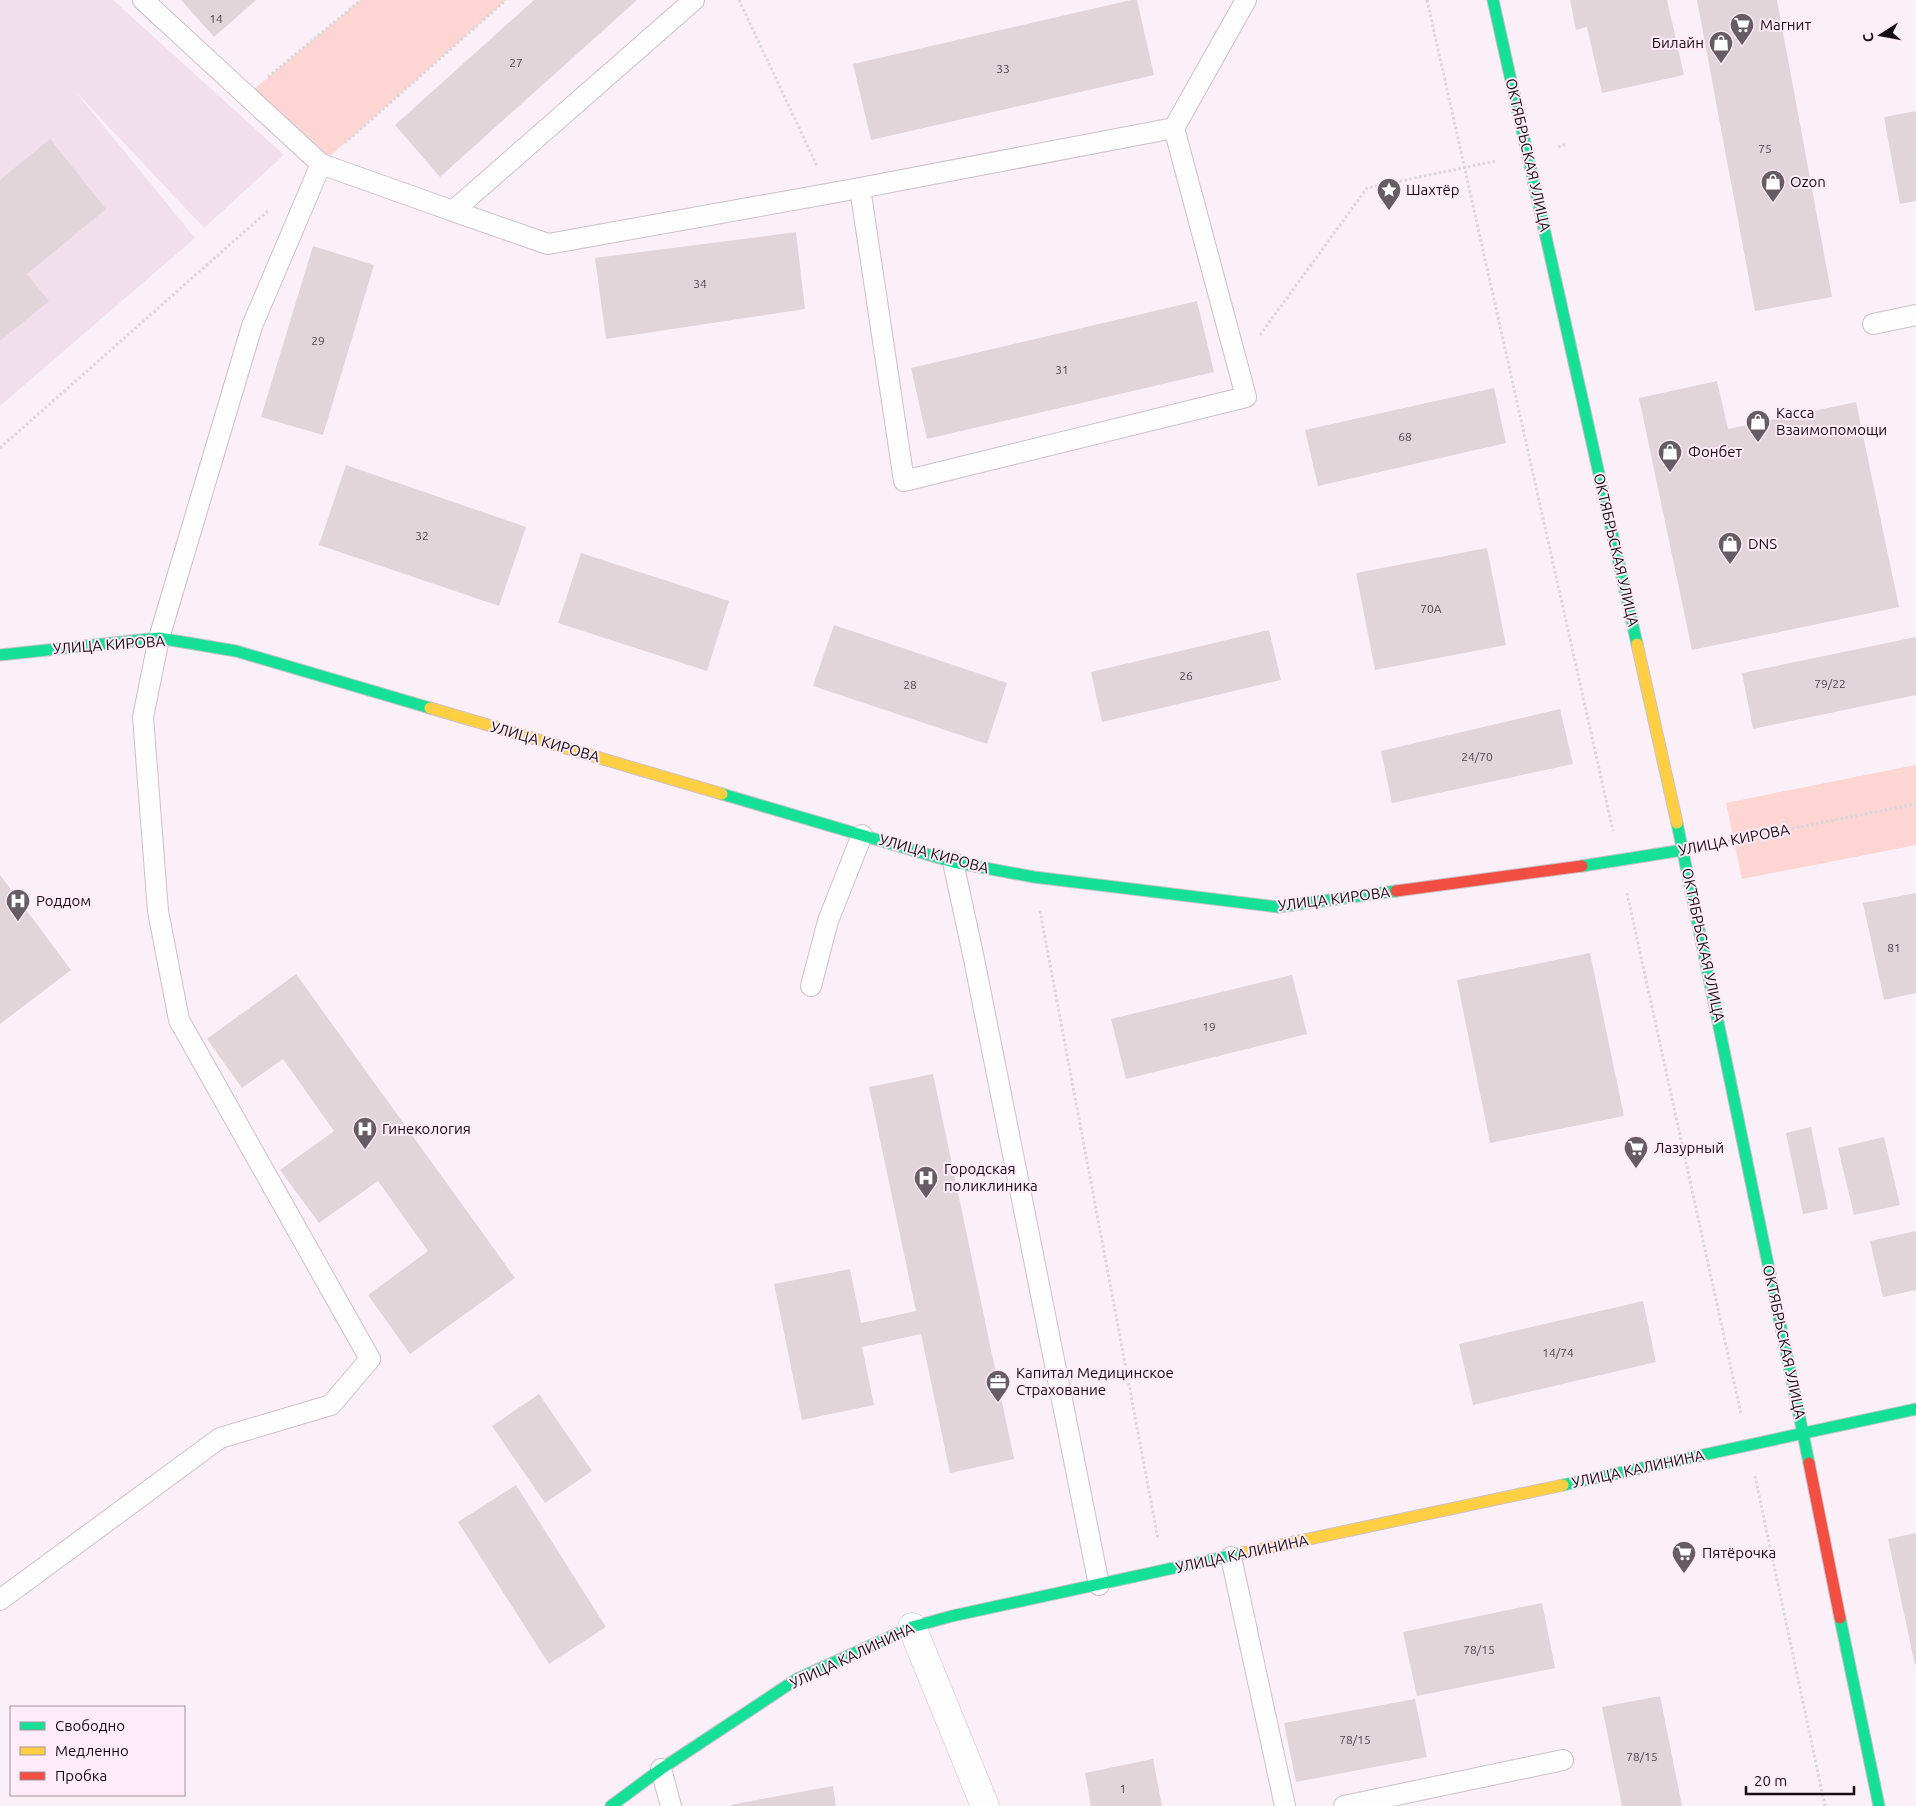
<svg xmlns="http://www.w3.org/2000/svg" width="1916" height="1806" font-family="Ubuntu,sans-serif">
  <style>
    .built { fill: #f1e0eb }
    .green { fill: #fdd5d3 }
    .building { fill: #e1d5da }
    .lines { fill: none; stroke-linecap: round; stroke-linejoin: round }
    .lane-casing { stroke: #ccc1c8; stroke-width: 22 }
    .street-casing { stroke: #ccc1c8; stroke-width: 29 }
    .fast-casing { stroke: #ccc1c8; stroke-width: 13 }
    .slow-casing { stroke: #ccc1c8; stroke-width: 13 }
    .jam-casing { stroke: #ccc1c8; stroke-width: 13 }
    .path { stroke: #dbd7d9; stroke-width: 3; stroke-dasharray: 2.5 2.5; stroke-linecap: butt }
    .lane { stroke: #fefdfe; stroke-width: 20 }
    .street { stroke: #fefdfe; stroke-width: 28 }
    .fast { stroke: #16e098; stroke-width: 11 }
    .slow { stroke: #ffcf43; stroke-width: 11 }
    .jam { stroke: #f24e42; stroke-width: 11 }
    .labels { text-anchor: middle; stroke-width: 4; stroke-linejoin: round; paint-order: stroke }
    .number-label { font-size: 12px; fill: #4d4349 }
    .poi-label { font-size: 15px; fill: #160c13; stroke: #ffecf8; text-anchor: start }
    .street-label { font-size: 15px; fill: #160c13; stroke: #ffecf8 }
  </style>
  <rect width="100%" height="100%" fill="#fbf0f7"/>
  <polygon class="built" points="0,0 113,0 284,155 204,228 75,91 195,238 0,406"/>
  <g class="green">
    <polygon points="361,0 506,0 321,164 247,95"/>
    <polygon points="1916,765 1916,845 1742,879 1726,803"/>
  </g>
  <g class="building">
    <polygon points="181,0 256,0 214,37"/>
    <polygon points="534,0 637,0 440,177 395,125"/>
    <polygon points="1131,0 1137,0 1154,75 871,140 853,64"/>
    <polygon points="1570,0 1667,0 1684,75 1602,93 1587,27 1576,30"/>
    <polygon points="1697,0 1777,0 1832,297 1755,311"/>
    <polygon points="1916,111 1916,201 1900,204 1884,117"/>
    <polygon points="50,139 106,209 27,274 49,301 0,341 0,180"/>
    <polygon points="796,232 805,309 606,339 595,258"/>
    <polygon points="313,246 374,265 323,435 261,417"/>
    <polygon points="1197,301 1214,372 927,439 911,368"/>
    <polygon points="1717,381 1728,429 1856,402 1899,607 1692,650 1639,398"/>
    <polygon points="1494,388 1506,443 1318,486 1305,430"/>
    <polygon points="346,465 526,527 499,606 319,545"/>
    <polygon points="1487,548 1506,645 1375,670 1356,573"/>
    <polygon points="581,553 729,601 707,671 558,623"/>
    <polygon points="834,625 1007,683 987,744 813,686"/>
    <polygon points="1269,630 1281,680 1102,722 1091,672"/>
    <polygon points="1916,637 1916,695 1753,729 1742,673"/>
    <polygon points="1560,709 1573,764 1392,803 1381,751"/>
    <polygon points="0,875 71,970 0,1024"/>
    <polygon points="1916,893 1916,993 1884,1000 1863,903"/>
    <polygon points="1590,953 1624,1116 1490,1143 1457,980"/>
    <polygon points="296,974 515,1278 410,1354 368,1295 428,1251 378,1181 319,1223 280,1170 334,1131 283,1059 242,1088 207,1039"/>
    <polygon points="1292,975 1307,1034 1126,1079 1111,1019"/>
    <polygon points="933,1074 1014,1459 950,1473 921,1334 862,1347 874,1405 802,1420 774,1284 850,1269 861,1323 916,1311 869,1087"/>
    <polygon points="1811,1127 1828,1209 1803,1214 1786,1133"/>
    <polygon points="1884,1137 1900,1205 1854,1215 1838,1148"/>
    <polygon points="1916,1231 1916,1290 1883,1297 1870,1241"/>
    <polygon points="1643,1301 1656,1362 1473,1405 1459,1344"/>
    <polygon points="539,1394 592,1471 545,1503 492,1426"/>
    <polygon points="516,1485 606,1627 549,1664 458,1522"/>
    <polygon points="1916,1533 1916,1665 1915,1665 1888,1539"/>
    <polygon points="1542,1603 1555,1668 1417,1696 1403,1632"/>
    <polygon points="1660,1696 1682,1806 1622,1806 1602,1707"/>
    <polygon points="1415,1699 1427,1757 1296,1782 1284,1723"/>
    <polygon points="1153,1759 1162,1806 1091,1806 1085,1773"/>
    <polygon points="833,1786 836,1806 731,1806 730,1805"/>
  </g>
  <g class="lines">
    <defs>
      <g id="lane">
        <polyline points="321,164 453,211 694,0"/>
        <polyline points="860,188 904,481 1246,397 1174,128 1246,0"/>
        <polyline points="453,211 548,244 860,188 1174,128"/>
        <polyline points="1873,324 1916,315"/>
        <polyline points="953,862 974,959 1099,1585"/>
        <polyline points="811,986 828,921 862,835"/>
        <polyline points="1231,1557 1285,1806"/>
        <polyline points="0,1600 220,1438 331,1405 370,1359 179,1020 158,911 143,717 159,638 252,326 321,164 143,0"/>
        <polyline points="661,1769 671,1806"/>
        <polyline points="1344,1806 1563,1760"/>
      </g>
      <polyline id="street" points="912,1627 985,1806"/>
      <g id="fast">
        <polyline points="1493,0 1637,644"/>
        <polyline points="0,655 159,638 236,651 430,708"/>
        <polyline points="722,794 953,862 1034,877 1278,907 1396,891"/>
        <polyline points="1677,823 1809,1463"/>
        <polyline points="1582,866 1683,850"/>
        <polyline points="1563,1485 1916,1409"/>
        <polyline points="1840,1618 1879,1806"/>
        <polyline points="611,1806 661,1769 797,1679 912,1627 952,1616 1243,1553"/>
      </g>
      <g id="slow">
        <polyline points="1637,644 1677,823"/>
        <polyline points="430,708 722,794"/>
        <polyline points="1243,1553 1563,1485"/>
      </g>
      <g id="jam">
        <polyline points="1396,891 1582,866"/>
        <polyline points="1809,1463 1840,1618"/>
      </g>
    </defs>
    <use href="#lane" class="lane-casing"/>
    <use href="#street" class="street-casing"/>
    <use href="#fast" class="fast-casing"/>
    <use href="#slow" class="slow-casing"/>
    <use href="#jam" class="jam-casing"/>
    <g class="path">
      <polyline points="739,0 817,166"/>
      <polyline points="1427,0 1613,831"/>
      <polyline points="268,77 361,0"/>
      <polyline points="345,143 506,0"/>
      <polyline points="1558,147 1567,144"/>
      <polyline points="1260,335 1367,188 1496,161"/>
      <polyline points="0,448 269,210"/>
      <polyline points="1713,844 1916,804"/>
      <polyline points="1627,893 1741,1414"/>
      <polyline points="1040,911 1158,1539"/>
      <polyline points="1755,1476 1825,1806"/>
    </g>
    <use href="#lane" class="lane"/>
    <use href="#street" class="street"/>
    <use href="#fast" class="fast"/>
    <use href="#slow" class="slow"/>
    <use href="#jam" class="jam"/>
  </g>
  <defs>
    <symbol id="supermarket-pin" viewBox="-11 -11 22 30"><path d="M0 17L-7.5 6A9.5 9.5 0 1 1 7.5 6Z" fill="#665c63" stroke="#ffecf8"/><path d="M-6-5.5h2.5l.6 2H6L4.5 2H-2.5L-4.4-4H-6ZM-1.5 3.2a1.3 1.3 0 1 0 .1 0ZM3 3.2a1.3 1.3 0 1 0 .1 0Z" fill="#fff"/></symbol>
    <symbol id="shop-pin" viewBox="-11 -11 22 30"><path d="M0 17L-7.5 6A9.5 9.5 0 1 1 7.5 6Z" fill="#665c63" stroke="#ffecf8"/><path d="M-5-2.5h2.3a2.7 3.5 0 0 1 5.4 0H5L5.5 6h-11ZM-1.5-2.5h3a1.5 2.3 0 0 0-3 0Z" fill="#fff"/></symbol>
    <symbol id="sight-pin" viewBox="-11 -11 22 30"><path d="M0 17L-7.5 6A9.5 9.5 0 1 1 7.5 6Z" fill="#665c63" stroke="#ffecf8"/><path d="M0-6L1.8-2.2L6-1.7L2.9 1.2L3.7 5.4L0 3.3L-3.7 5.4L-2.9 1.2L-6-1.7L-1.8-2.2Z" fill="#fff"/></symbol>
    <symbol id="hospital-pin" viewBox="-11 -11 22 30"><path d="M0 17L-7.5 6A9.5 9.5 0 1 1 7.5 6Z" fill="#665c63" stroke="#ffecf8"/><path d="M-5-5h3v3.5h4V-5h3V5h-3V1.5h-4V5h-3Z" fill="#fff"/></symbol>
    <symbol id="office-pin" viewBox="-11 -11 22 30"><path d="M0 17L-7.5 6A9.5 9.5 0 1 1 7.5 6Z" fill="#665c63" stroke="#ffecf8"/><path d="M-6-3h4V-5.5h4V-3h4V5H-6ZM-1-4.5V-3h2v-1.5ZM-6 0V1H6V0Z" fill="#fff"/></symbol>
  </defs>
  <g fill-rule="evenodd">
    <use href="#supermarket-pin" x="1728" y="11" width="28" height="38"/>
    <use href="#shop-pin" x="1707" y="29" width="28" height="38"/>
    <use href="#shop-pin" x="1759" y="168" width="28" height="38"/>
    <use href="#sight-pin" x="1375" y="176" width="28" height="38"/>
    <use href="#shop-pin" x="1744" y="408" width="28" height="38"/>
    <use href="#shop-pin" x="1656" y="438" width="28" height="38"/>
    <use href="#shop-pin" x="1716" y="530" width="28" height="38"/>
    <use href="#hospital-pin" x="4" y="887" width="28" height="38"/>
    <use href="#hospital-pin" x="351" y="1115" width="28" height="38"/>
    <use href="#supermarket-pin" x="1622" y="1134" width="28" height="38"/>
    <use href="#hospital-pin" x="912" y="1164" width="28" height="38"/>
    <use href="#office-pin" x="984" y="1368" width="28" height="38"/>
    <use href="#supermarket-pin" x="1670" y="1539" width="28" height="38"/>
  </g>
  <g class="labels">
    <g class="number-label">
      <text x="216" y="23">14</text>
      <text x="516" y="67">27</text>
      <text x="1003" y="73">33</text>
      <text x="1765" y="153">75</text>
      <text x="700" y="288">34</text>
      <text x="318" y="345">29</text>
      <text x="1062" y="374">31</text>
      <text x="1405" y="441">68</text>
      <text x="422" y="540">32</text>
      <text x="1431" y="613">70А</text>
      <text x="1186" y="680">26</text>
      <text x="1830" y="688">79/22</text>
      <text x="910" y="689">28</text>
      <text x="1477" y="761">24/70</text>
      <text x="1894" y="952">81</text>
      <text x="1209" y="1031">19</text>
      <text x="1558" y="1357">14/74</text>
      <text x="1479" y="1654">78/15</text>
      <text x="1355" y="1744">78/15</text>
      <text x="1642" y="1761">78/15</text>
      <text x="1123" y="1793">1</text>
    </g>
    <g class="poi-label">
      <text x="1760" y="30">Магнит</text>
      <text x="1704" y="48" text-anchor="end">Билайн</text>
      <text x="1790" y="187">Ozon</text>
      <text x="1406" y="195">Шахтёр</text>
      <text x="1776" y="418">Касса<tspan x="1776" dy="17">Взаимопомощи</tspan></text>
      <text x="1688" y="457">Фонбет</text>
      <text x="1748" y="549">DNS</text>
      <text x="36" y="906">Роддом</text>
      <text x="382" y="1134">Гинекология</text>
      <text x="1654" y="1153">Лазурный</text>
      <text x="944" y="1174">Городская<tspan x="944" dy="17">поликлиника</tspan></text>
      <text x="1016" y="1378">Капитал Медицинское<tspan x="1016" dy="17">Страхование</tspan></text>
      <text x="1702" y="1558">Пятёрочка</text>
    </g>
    <g class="street-label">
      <text transform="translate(1528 155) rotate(77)" y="5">ОКТЯБРЬСКАЯ УЛИЦА</text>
      <text transform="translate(1616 550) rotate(77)" y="5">ОКТЯБРЬСКАЯ УЛИЦА</text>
      <text transform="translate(109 645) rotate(-4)" y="5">УЛИЦА КИРОВА</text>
      <text transform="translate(545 742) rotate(16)" y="5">УЛИЦА КИРОВА</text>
      <text transform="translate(1734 840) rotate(-11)" y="5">УЛИЦА КИРОВА</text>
      <text transform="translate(934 854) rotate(15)" y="5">УЛИЦА КИРОВА</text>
      <text transform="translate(1334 899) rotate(-7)" y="5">УЛИЦА КИРОВА</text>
      <text transform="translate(1703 945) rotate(78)" y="5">ОКТЯБРЬСКАЯ УЛИЦА</text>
      <text transform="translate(1784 1342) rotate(78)" y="5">ОКТЯБРЬСКАЯ УЛИЦА</text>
      <text transform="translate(1638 1469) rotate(-12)" y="5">УЛИЦА КАЛИНИНА</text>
      <text transform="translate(1242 1554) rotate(-12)" y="5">УЛИЦА КАЛИНИНА</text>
      <text transform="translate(852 1656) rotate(-25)" y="5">УЛИЦА КАЛИНИНА</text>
    </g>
  </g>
  <rect x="10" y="1706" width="175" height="90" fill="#ffecf8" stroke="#a2929c"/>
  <rect x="20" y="1722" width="25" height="8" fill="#16e098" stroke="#a2929c"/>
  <text x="55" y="1731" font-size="15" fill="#160c13">Свободно</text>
  <rect x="20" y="1747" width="25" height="8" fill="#ffcf43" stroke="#a2929c"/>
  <text x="55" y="1756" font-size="15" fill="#160c13">Медленно</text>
  <rect x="20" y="1772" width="25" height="8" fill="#f24e42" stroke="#a2929c"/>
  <text x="55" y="1781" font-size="15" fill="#160c13">Пробка</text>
  <g transform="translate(1881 35) rotate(259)" stroke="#ffecf8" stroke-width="4" paint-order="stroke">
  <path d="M0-4L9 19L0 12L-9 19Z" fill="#160c13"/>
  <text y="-8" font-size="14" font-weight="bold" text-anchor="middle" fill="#160c13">С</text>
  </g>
  <path d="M1746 1786v8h108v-8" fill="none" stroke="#160c13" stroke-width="2.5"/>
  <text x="1754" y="1786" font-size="15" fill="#160c13" stroke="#ffecf8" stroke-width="4" paint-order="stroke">20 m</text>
</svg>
